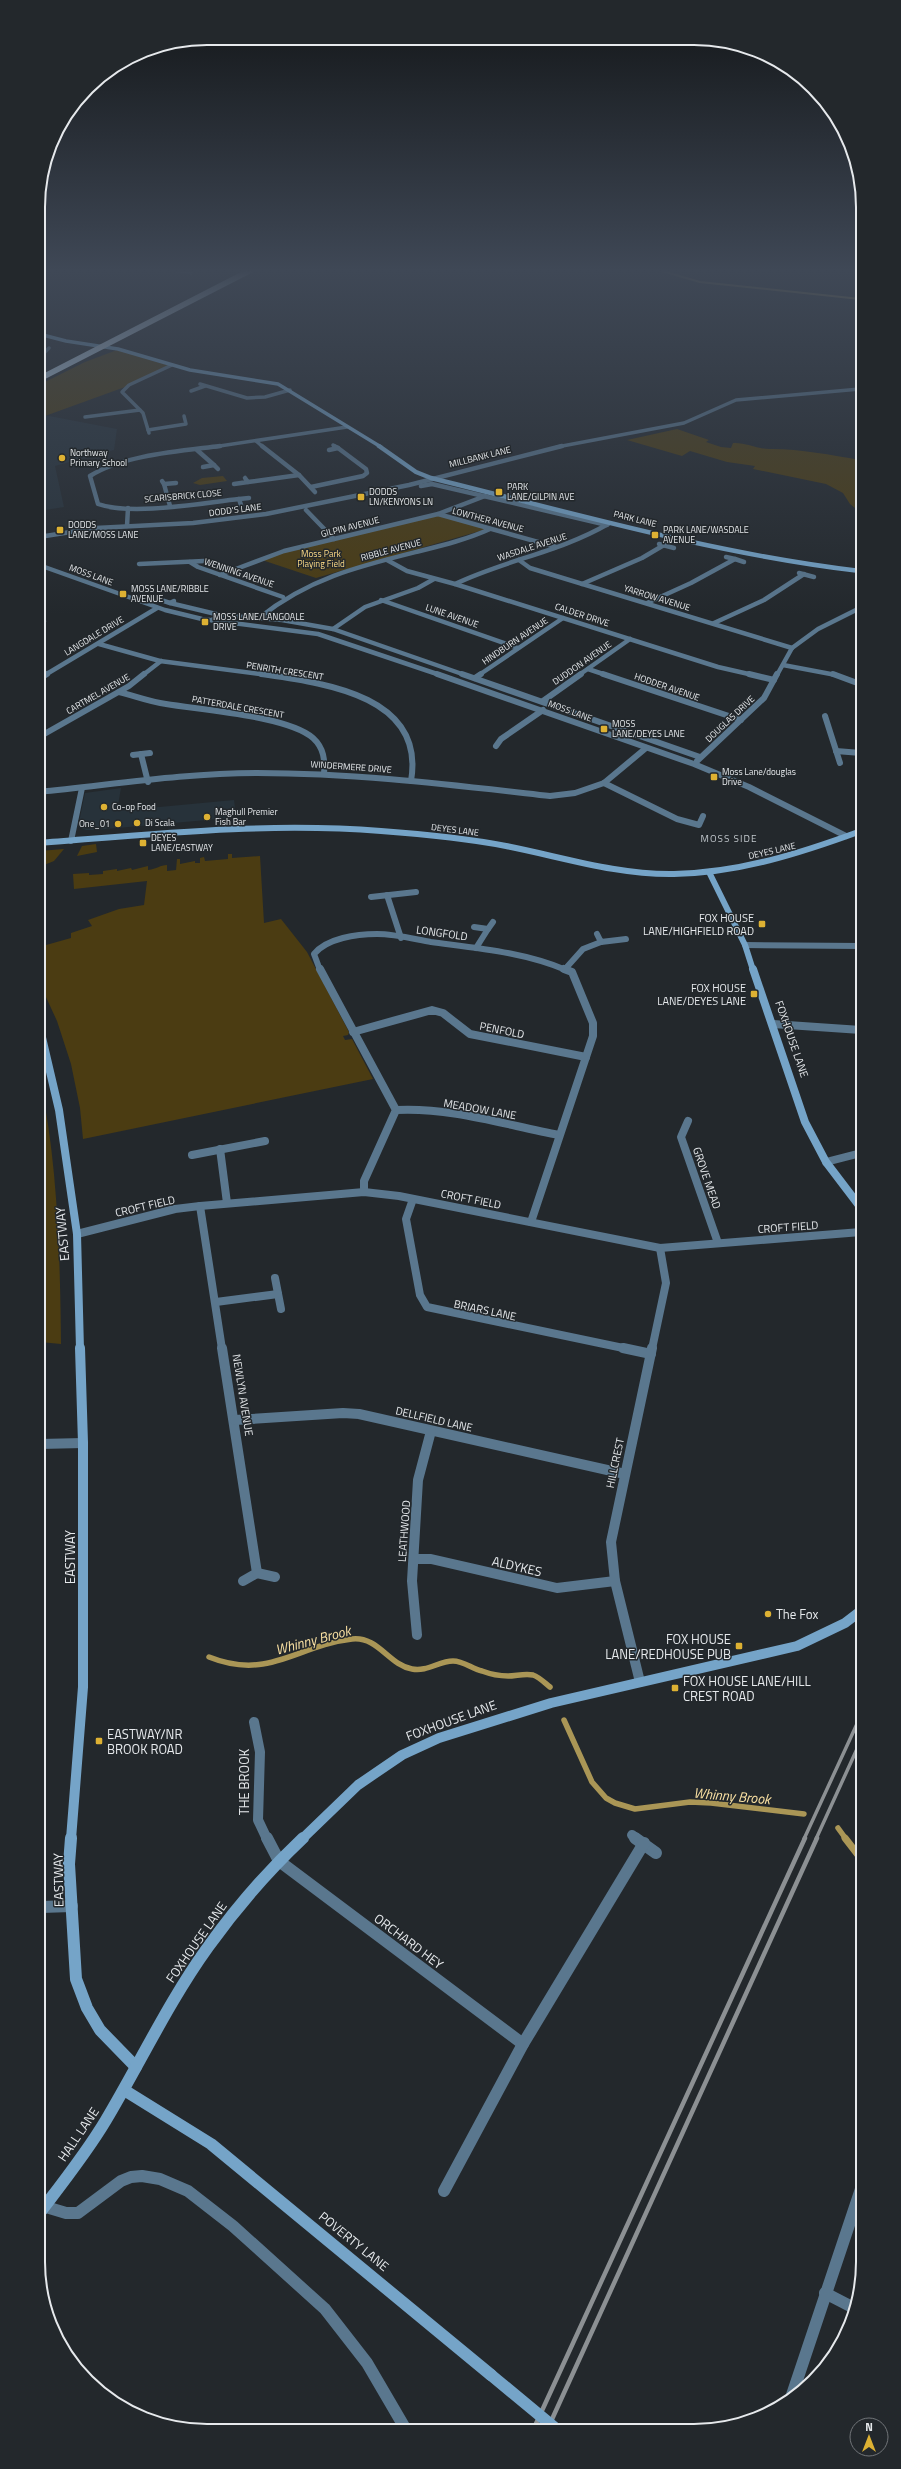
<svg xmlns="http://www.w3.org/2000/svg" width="901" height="2469" font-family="'Titillium Web',sans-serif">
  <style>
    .built { fill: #27323a }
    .green { fill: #4b3c12 }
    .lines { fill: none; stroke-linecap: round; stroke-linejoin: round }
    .stream-far2 { stroke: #aa9656; stroke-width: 2 }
    .stream-far1 { stroke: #aa9656; stroke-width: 5.5 }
    .stream { stroke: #aa9656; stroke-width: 7 }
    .street-far5 { stroke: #5a778e; stroke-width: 3.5 }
    .street-far4 { stroke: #5a778e; stroke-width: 4.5 }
    .street-far3 { stroke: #5a778e; stroke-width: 6 }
    .street-far2 { stroke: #5a778e; stroke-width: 8 }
    .street-far1 { stroke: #5a778e; stroke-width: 10 }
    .street { stroke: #5a778e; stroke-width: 12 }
    .secondary-far5 { stroke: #75a4c8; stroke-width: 3.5 }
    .secondary-far4 { stroke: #75a4c8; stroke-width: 4.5 }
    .secondary-far3 { stroke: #75a4c8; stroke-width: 6 }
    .secondary-far2 { stroke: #75a4c8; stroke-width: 8 }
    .secondary-far1 { stroke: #75a4c8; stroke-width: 10 }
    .secondary { stroke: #75a4c8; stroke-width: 12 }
    .highway { stroke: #c5e1f8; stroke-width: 5.5 }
    .rail-far1 { stroke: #8c9093; stroke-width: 3.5 }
    .rail { stroke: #8c9093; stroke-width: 4.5 }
    .secondary-bridge { stroke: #75a4c8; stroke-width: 12 }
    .poi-dot { fill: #ddb133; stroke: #23282c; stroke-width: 1.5 }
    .labels { text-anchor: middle; stroke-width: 3; stroke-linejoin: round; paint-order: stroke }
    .far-poi-label { font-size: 9px; fill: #e6e9ec; stroke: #23282c; text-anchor: start }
    .far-street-label { font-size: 9px; fill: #e6e9ec; stroke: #23282c }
    .far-park-label { font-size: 9px; fill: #ffdc87; stroke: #23282c }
    .far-neighbourhood-label { font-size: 10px; letter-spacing: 1px; fill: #c1c7cc; stroke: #23282c }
    .poi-label { font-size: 11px; fill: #e6e9ec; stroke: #23282c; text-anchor: end }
    .street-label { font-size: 11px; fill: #e6e9ec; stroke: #23282c }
    .near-street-label { font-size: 13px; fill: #e6e9ec; stroke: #23282c }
    .near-poi-label { font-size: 13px; fill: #e6e9ec; stroke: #23282c; text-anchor: start }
    .near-water-label { font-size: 14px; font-style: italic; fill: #fae1a3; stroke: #23282c }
    .rim { fill: none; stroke: #e6e9ec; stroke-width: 2 }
  </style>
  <rect width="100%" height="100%" fill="#23282c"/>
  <g class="built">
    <polygon points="39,414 117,429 114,450 55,466 64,507 39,511"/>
    <polygon points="121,788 117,811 234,800 236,815 229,818 95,830 86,830 78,827 85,793"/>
  </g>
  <g class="green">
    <polygon points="117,350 170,366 125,387 45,416 39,414 39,385 85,362"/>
    <path d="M677 429 709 440 706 442 721 447 731 448 733 443C746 442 759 450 772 449 801 449 831 455 860 460V512L850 504 843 493 826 484 753 469 755 466 727 462 690 451 682 456 627 440Z"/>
    <polygon points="223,476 227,481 200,485 193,483 202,478"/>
    <polygon points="436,515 487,529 316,578 262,560 285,552"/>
    <polygon points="96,844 97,852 77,856 82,846"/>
    <polygon points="64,849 54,861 39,867 39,851"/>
    <path d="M228 854H232V858L260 856 264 923 281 919 307 952 349 1032 348 1035 343 1036 345 1040 352 1039 373 1079 83 1139 80 1108 71 1064 57 1021 39 982V947L71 938V933L92 926 88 920 119 909 144 905 147 881 74 889 73 874 89 873V875L103 874V871L117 869V871L131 868 132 870 148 866V870C157 869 160 865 167 865V871L176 870 177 859H180V864L195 861V863H200V858L204 857 205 861 228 859Z"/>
    <path d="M40 1080C58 1164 60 1257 61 1344L40 1342Z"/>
  </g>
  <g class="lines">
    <polyline class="stream-far2" points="655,269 700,282 860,299"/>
    <g class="stream-far1">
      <path d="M209 1657C269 1681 297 1645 352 1639 378 1636 389 1665 412 1669 427 1672 439 1661 453 1661 464 1661 472 1669 482 1671 490 1674 500 1676 508 1676 516 1676 525 1673 533 1675 539 1677 545 1683 550 1687"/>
      <polyline points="564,1720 592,1782 606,1798 615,1803 635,1809 690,1802 711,1803 804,1814"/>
      <polyline points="838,1828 846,1839"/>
    </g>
    <polyline class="stream" points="845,1838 862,1860"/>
    <g class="street-far5">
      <polyline points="168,269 191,273"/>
      <polyline points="38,271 47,269"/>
      <polyline points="38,278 40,278"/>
      <polyline points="39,358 49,348"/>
      <polyline points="200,384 247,398 265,397 290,390"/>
      <polyline points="191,391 205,386"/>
      <polyline points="85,417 140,410"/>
      <polyline points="148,430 186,424 184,416"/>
      <polyline points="149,433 143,413 122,392 129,385 172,365"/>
      <polyline points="256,441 263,447"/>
      <polyline points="333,445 336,447"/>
      <polyline points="213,447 347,427"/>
      <polyline points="557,447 684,423 736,400 860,389"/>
    </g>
    <g class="street-far4">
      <path d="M220 446C181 451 123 455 90 476L98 504C132 516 202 503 239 499"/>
      <polyline points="262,446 299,475 315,492"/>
      <polyline points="197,450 214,465"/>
      <polyline points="329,450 338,448 334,446"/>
      <polyline points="203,467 214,465 218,469"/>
      <polyline points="162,481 164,484 176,483"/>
      <polyline points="248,482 299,475"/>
      <polyline points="164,484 170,506"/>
      <polyline points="234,484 248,482 245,478"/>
      <polyline points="421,486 432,484 607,525"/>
      <polyline points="311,487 363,476 367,473 366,469 338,448"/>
      <polyline points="241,505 239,499 249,498"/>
      <polyline points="306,510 334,539"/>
      <polyline points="438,514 556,547"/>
      <polyline points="127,526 128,508"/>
      <polyline points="39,537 96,528 193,523 266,514 409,485 562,446"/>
      <polyline points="659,544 674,548"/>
      <polyline points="735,559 744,562"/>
      <polyline points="387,560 407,571 455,584 718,667 753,675"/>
      <polyline points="519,560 530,568 792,648"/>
      <polyline points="190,562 198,567 283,597"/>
      <polyline points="139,564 204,561"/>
      <polyline points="39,565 165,610 202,619 318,634 440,675"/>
      <polyline points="799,573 814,577"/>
      <polyline points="220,575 284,551 438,514 485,496"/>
      <path d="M455 584C505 560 560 552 608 524"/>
      <polyline points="582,584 642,558 664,545"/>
      <polyline points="161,600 170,603 174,601"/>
      <polyline points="381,600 518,648"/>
      <polyline points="170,603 220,615"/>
      <polyline points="647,603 691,583 735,559 726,557"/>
      <path d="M259 618C309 578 360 566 420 551 444 545 468 539 490 529"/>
      <polyline points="212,620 220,615 282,620 333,629 465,675"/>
      <polyline points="714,623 764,600 804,574"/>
      <polyline points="39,624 44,621"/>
      <polyline points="333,629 365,607 418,588 434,579"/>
      <polyline points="99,644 160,661 268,675"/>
      <polyline points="783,665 836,675"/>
      <polyline points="588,669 606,675"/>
      <polyline points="45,675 157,608"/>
      <polyline points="143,675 161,661"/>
      <polyline points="479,675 563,618"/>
      <polyline points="579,675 630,639"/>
      <polyline points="777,675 792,648 818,629 860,608"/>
    </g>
    <g class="street-far3">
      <path d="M261 674C323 683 426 695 411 781"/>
      <polyline points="437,674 694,764 749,787 846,836"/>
      <polyline points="462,674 700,757"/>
      <polyline points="603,674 741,720"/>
      <polyline points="749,674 774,680"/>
      <polyline points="833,674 860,684"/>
      <polyline points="475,678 481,674"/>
      <polyline points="39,679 47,674"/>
      <path d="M119 692C135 696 150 702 166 704 202 710 288 716 313 738 324 748 325 760 324 774"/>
      <polyline points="543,701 581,674"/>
      <polyline points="825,716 840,763"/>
      <polyline points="39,737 129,686 144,674"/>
      <polyline points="496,746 501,739 543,710"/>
      <polyline points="836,751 861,753"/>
      <polyline points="141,754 148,782"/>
      <polyline points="133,755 150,753"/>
      <polyline points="697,761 764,698 777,674"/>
      <polyline points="604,783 677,819 699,825 703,816"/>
      <path d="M39 792C111 785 184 773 257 773 355 773 452 785 550 796L575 793 604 783 646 748"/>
      <polyline points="71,841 82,788"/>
      <polyline points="387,895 401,938"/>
      <polyline points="371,897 416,892"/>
      <polyline points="474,927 488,929 493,922"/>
      <polyline points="597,934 601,942 626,939"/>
      <polyline points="745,945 861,946"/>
      <polyline points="476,948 488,929"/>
      <polyline points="566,968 583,949 601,942"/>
      <path d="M320 970 314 954C327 938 357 934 377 934 395 934 414 939 431 942 476 948 524 952 566 970"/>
    </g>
    <g class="street-far2">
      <polyline points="320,969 396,1110 364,1181 364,1192"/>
      <polyline points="773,1024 861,1030"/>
      <polyline points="353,1032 432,1010 443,1013 470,1034 586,1057"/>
      <path d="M396 1110C450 1107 506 1125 559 1135"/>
      <polyline points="688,1121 681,1137 718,1243"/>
      <polyline points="220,1149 227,1203"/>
      <polyline points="192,1155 265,1141"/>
      <polyline points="826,1162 861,1153"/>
      <polyline points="413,1199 406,1219 420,1295 427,1307 628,1349"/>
      <polyline points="200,1206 222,1349"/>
      <polyline points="531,1222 593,1036 593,1023 572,972 564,969"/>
      <polyline points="77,1234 175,1209 200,1206 364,1192 399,1196 660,1248 861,1232"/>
      <polyline points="275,1278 281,1309"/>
      <polyline points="216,1302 278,1294"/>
      <polyline points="652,1349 666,1283 660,1248"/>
    </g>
    <g class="street-far1">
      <polyline points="222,1348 257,1573 243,1581"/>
      <polyline points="623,1348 651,1354"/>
      <polyline points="235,1420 343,1413 359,1414 625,1474"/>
      <polyline points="40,1444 83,1443"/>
      <polyline points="414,1559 431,1559 557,1588 615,1581"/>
      <polyline points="257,1573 275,1577"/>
      <polyline points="417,1635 412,1581 418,1480 431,1431"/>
      <polyline points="640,1682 615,1581 611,1542 652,1348"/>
      <polyline points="254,1722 260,1752 258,1820 267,1839"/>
      <polyline points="632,1835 637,1839"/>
    </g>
    <g class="street">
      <polyline points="267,1838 279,1861 523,2044"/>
      <polyline points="635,1838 656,1853"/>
      <polyline points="41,1907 72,1906"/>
      <polyline points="444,2191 523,2044 644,1843"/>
      <polyline points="46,2207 66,2213 78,2213 121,2181 131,2177 142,2176 160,2179 188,2191 233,2226 325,2309 367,2363 405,2428"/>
      <polyline points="825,2293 854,2308"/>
      <polyline points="791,2398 863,2183"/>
    </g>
    <polyline class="secondary-far5" points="39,334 66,341 118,349 190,370 278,384 381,447"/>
    <path class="secondary-far4" d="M379 446 416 472 431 478C573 513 715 554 860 571"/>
    <g class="secondary-far3">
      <path d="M39 843C154 834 266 822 381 831 423 834 465 838 506 846 562 857 617 875 674 874 739 873 801 853 861 831"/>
      <polyline points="709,872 745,945 753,970"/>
    </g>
    <g class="secondary-far2">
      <polyline points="753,969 805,1122 826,1162 861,1208"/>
      <polyline points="40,1029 59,1110 77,1234 80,1349"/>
    </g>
    <g class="secondary-far1">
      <polyline points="71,1839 83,1687 83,1443 80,1348"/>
      <polyline points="302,1839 358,1785 402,1755 439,1738 551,1703 797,1646 845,1623 862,1610"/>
    </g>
    <g class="secondary">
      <polyline points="71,1838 69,1864 76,1979 87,2008 100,2030 136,2067"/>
      <polyline points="124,2090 211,2144 491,2375"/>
      <path d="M41 2211C64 2181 87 2152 106 2120 140 2063 169 2001 208 1947 236 1908 268 1871 303 1838"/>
    </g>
    <polyline class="highway" points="39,379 253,269"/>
    <g class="rail-far1">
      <polyline points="804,1839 862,1713"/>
      <polyline points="816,1839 862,1738"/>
    </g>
    <g class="rail">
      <polyline points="534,2428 805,1838"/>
      <polyline points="548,2428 817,1838"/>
    </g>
    <polyline class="secondary-bridge" points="491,2375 555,2428"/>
  </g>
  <linearGradient id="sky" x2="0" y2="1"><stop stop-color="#131618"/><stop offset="0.44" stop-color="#3f4856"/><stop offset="1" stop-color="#3f4856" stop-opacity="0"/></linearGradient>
  <rect width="901" height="615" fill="url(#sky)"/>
  <g class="poi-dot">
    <circle cx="62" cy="458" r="4"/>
    <rect x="495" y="488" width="8" height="8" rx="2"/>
    <rect x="357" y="493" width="8" height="8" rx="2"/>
    <rect x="56" y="526" width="8" height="8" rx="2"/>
    <rect x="651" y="531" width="8" height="8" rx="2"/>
    <rect x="119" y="590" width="8" height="8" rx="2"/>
    <rect x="201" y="618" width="8" height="8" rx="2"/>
    <rect x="600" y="725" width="8" height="8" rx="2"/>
    <rect x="710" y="773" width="8" height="8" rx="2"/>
    <circle cx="104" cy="807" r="4"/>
    <circle cx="207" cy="817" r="4"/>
    <circle cx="137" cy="823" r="4"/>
    <circle cx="118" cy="824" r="4"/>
    <rect x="139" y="839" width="8" height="8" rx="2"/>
    <rect x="758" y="920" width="8" height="8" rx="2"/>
    <rect x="750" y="990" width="8" height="8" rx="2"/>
    <circle cx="768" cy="1614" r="4"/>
    <rect x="735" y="1642" width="8" height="8" rx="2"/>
    <rect x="671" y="1684" width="8" height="8" rx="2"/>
    <rect x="95" y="1737" width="8" height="8" rx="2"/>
  </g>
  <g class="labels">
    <g class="far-poi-label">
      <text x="70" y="456">Northway<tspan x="70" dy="10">Primary School</tspan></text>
      <text x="507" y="490">PARK<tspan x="507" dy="10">LANE/GILPIN AVE</tspan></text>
      <text x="369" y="495">DODDS<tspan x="369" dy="10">LN/KENYONS LN</tspan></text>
      <text x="68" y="528">DODDS<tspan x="68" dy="10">LANE/MOSS LANE</tspan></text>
      <text x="663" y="533">PARK LANE/WASDALE<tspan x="663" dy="10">AVENUE</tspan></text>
      <text x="131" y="592">MOSS LANE/RIBBLE<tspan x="131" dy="10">AVENUE</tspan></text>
      <text x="213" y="620">MOSS LANE/LANGOALE<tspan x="213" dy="10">DRIVE</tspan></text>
      <text x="612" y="727">MOSS<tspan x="612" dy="10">LANE/DEYES LANE</tspan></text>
      <text x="722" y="775">Moss Lane/douglas<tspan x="722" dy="10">Drive</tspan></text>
      <text x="112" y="810">Co-op Food</text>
      <text x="215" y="815">Maghull Premier<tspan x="215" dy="10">Fish Bar</tspan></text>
      <text x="145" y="826">Di Scala</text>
      <text x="110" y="827" text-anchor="end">One_01</text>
      <text x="151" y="841">DEYES<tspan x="151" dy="10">LANE/EASTWAY</tspan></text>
    </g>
    <g class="far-street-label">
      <text transform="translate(480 457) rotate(-14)" y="3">MILLBANK LANE</text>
      <text transform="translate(183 496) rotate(-5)" y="3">SCARISBRICK CLOSE</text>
      <text transform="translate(235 510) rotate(-7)" y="3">DODD'S LANE</text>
      <text transform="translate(635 519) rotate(14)" y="3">PARK LANE</text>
      <text transform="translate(488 520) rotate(15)" y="3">LOWTHER AVENUE</text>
      <text transform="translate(350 527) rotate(-14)" y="3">GILPIN AVENUE</text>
      <text transform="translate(532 547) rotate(-18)" y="3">WASDALE AVENUE</text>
      <text transform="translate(391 550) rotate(-15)" y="3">RIBBLE AVENUE</text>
      <text transform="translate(239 573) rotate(19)" y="3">WENNING AVENUE</text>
      <text transform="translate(91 575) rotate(20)" y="3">MOSS LANE</text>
      <text transform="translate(657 598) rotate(17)" y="3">YARROW AVENUE</text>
      <text transform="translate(582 615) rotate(18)" y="3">CALDER DRIVE</text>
      <text transform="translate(452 616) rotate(19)" y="3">LUNE AVENUE</text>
      <text transform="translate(94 636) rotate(-31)" y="3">LANGDALE DRIVE</text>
      <text transform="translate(515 641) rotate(-34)" y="3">HINDBURN AVENUE</text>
      <text transform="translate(582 663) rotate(-35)" y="3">DUDDON AVENUE</text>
      <text transform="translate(285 671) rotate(9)" y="3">PENRITH CRESCENT</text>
      <text transform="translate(667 687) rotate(19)" y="3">HODDER AVENUE</text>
      <text transform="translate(98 694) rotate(-30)" y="3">CARTMEL AVENUE</text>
      <text transform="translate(238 707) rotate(10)" y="3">PATTERDALE CRESCENT</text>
      <text transform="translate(570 711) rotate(20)" y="3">MOSS LANE</text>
      <text transform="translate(730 719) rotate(-43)" y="3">DOUGLAS DRIVE</text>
      <text transform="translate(351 767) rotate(4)" y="3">WINDERMERE DRIVE</text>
      <text transform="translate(455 830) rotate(7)" y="3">DEYES LANE</text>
      <text transform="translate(772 851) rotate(-13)" y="3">DEYES LANE</text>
    </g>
    <g class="far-park-label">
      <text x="321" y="557">Moss Park<tspan x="321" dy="10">Playing Field</tspan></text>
    </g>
    <g class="far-neighbourhood-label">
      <text x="729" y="842">MOSS SIDE</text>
    </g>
    <g class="poi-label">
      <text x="754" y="922">FOX HOUSE<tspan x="754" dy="13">LANE/HIGHFIELD ROAD</tspan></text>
      <text x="746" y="992">FOX HOUSE<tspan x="746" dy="13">LANE/DEYES LANE</tspan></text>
    </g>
    <g class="street-label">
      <text transform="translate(442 933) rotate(8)" y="4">LONGFOLD</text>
      <text transform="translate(502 1030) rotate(11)" y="4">PENFOLD</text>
      <text transform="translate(792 1039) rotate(71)" y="4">FOXHOUSE LANE</text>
      <text transform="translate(480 1109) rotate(10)" y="4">MEADOW LANE</text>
      <text transform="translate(707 1178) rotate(71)" y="4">GROVE MEAD</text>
      <text transform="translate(471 1199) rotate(11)" y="4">CROFT FIELD</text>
      <text transform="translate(145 1206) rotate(-13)" y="4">CROFT FIELD</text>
      <text transform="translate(788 1227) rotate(-4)" y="4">CROFT FIELD</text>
      <text transform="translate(485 1310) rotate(12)" y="4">BRIARS LANE</text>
      <text transform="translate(243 1395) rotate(81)" y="4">NEWLYN AVENUE</text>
      <text transform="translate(434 1419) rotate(13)" y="4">DELLFIELD LANE</text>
      <text transform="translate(615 1463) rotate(-78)" y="4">HILLCREST</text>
      <text transform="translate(404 1531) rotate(-86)" y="4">LEATHWOOD</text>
    </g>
    <g class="near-street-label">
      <text transform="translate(62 1234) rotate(-95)" y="5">EASTWAY</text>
      <text transform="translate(70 1557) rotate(-90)" y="5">EASTWAY</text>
      <text transform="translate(517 1566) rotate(13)" y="5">ALDYKES</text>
      <text transform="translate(451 1720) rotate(-20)" y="5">FOXHOUSE LANE</text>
      <text transform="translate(244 1782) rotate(-90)" y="5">THE BROOK</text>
      <text transform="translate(58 1880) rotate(-91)" y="5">EASTWAY</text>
      <text transform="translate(409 1941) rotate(37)" y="5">ORCHARD HEY</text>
      <text transform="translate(196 1942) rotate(-55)" y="5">FOXHOUSE LANE</text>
      <text transform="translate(78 2134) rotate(-56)" y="5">HALL LANE</text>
      <text transform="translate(354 2241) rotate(39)" y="5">POVERTY LANE</text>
    </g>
    <g class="near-poi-label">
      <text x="776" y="1619">The Fox</text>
      <text x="731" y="1644" text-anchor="end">FOX HOUSE<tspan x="731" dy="15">LANE/REDHOUSE PUB</tspan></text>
      <text x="683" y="1686">FOX HOUSE LANE/HILL<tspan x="683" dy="15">CREST ROAD</tspan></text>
      <text x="107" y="1739">EASTWAY/NR<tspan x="107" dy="15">BROOK ROAD</tspan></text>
    </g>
    <g class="near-water-label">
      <text transform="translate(313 1640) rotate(-15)" y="5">Whinny Brook</text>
      <text transform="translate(732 1796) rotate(5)" y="5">Whinny Brook</text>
    </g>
  </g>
  <path d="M0 0H901V2469H0ZM207 45H694A162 162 0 0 1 856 207V2262A162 162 0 0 1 694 2424H207A162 162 0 0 1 45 2262V207A162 162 0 0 1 207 45Z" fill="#23282c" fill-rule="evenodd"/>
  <path class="rim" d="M207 45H694A162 162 0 0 1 856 207V2262A162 162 0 0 1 694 2424H207A162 162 0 0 1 45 2262V207A162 162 0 0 1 207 45Z"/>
  <g transform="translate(869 2437)"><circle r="19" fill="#23282c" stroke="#717579"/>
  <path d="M0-3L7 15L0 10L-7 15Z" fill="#ddb133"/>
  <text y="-6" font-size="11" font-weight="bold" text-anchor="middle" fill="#e6e9ec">N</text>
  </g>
</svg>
